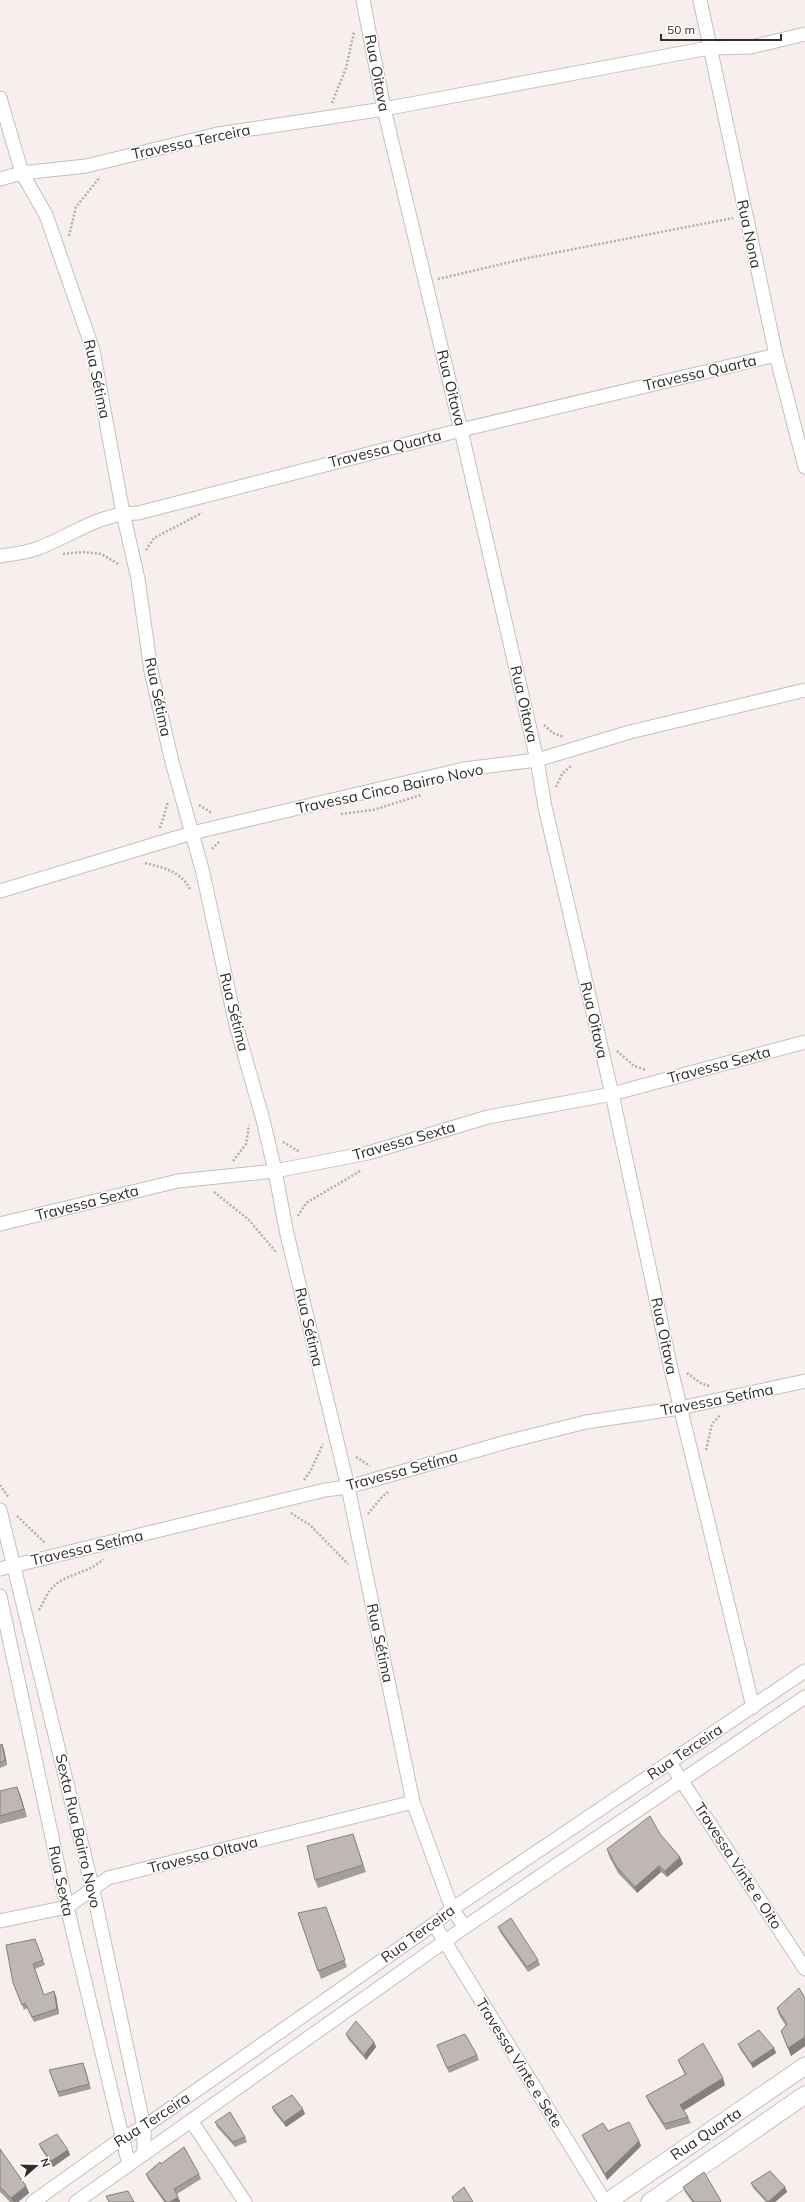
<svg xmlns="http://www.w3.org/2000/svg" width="805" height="2202" font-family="Mulish,sans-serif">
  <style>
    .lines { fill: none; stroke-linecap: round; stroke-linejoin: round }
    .minor-casing { stroke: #c5bfbe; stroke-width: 15 }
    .tertiary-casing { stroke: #c5bfbe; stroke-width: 19 }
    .path { stroke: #b3aead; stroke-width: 2.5; stroke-dasharray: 2 2; stroke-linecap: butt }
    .minor { stroke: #fff; stroke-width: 13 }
    .tertiary { stroke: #fff; stroke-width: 17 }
    .wall { fill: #a39d9d }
    .shaded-wall { fill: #85807f }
    .building { fill: #beb7b6; stroke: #85807f }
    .labels { text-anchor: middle; stroke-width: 3; stroke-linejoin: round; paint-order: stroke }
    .street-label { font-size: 15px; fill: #302e2d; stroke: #fff }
  </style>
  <rect width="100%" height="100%" fill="#f6efee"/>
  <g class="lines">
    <defs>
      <g id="minor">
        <polyline points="363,0 384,109 461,430 537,760 545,807 612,1094 671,1369 753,1707"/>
        <polyline points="700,0 776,355 805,467"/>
        <polyline points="0,98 22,173 46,215 93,350 123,513 138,579 151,671 172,762 202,869 236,1025 263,1120 275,1171 287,1234 348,1487 413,1802 452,1909 465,1927"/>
        <polyline points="0,179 22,173 86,166 218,134 384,109 709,48 751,47 805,34"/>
        <path d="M0 556C12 554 25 553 36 549 72 536 98 513 138 513L461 430 776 355"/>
        <polyline points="0,891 192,833 464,769 537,760 630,732 805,690"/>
        <polyline points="0,1224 178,1181 275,1171 368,1153 488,1117 612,1094 805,1042"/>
        <polyline points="0,1510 93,1890 144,2127 144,2154"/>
        <polyline points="0,1569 325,1490 348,1487 510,1441 586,1422 680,1408 805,1381"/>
        <polyline points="0,1596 67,1907 129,2165"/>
        <polyline points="670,1763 805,1969"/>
        <polyline points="0,1921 67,1907 108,1878 413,1802"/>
        <polyline points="434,1924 605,2202"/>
        <polyline points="192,2122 245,2202"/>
        <polyline points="33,2202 121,2139 144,2127 434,1924 452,1909 805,1671"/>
        <polyline points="76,2202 465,1927 805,1697"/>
      </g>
      <g id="tertiary">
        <polyline points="607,2202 805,2066"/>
        <polyline points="650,2202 805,2095"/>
      </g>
    </defs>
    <use href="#minor" class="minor-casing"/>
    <use href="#tertiary" class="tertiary-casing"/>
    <g class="path">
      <polyline points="332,103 346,68 354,32"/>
      <polyline points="69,236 76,207 100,177"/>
      <polyline points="438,279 528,258 733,218"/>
      <polyline points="146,550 154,538 202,513"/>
      <polyline points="63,554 83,552 101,554 120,565"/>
      <polyline points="544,725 553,733 564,737"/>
      <polyline points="556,787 562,774 572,765"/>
      <polyline points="199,805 212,813"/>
      <polyline points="341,814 373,810 421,795"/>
      <polyline points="160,828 168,802"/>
      <polyline points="212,849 220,841"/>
      <path d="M145 863C165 868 181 871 191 891"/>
      <polyline points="617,1051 634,1066 646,1070"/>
      <polyline points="283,1142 300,1152"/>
      <polyline points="233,1161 246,1144 249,1125"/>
      <polyline points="214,1192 248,1219 276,1252"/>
      <polyline points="298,1216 306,1203 362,1170"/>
      <polyline points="687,1373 702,1384 710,1386"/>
      <polyline points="706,1450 712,1424 721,1414"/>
      <polyline points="356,1457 370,1466"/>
      <polyline points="304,1480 311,1470 323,1444"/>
      <polyline points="0,1485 9,1498"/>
      <polyline points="291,1513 310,1525 348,1564"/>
      <polyline points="368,1514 381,1498 389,1491"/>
      <polyline points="17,1516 45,1543"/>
      <path d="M39 1610C44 1602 48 1591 54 1586 68 1573 90 1573 103 1559"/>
    </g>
    <use href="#minor" class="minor"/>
    <use href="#tertiary" class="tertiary"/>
  </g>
  <g class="wall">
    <polygon points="0,1745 4,1749 7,1765 0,1768"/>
    <polygon points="0,1791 20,1794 27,1817 0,1824"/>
    <polygon points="353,1834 366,1872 318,1888 315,1880"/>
    <polygon points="660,1834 680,1857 683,1864 667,1877 661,1872 637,1893 618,1873 609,1856 607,1849"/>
    <polygon points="326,1907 347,1967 321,1979 298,1913"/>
    <polygon points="498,1927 538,1960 540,1965 528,1972 500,1932"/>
    <polygon points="35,1939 45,1965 35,1969 44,1995 56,1996 59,2014 34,2022 27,2008 24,2010 15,1988"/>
    <polygon points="805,1998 805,2046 791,2056 781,2031 786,2026 779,2015 777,2008"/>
    <polygon points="346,2034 374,2042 376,2047 366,2060 348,2039"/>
    <polygon points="738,2044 774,2048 776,2053 753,2068 740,2049"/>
    <polygon points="437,2045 477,2055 479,2060 449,2073"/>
    <polygon points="678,2060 725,2085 684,2110 688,2117 691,2123 666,2130 649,2103 646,2096 685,2075 681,2067"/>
    <polygon points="85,2068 91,2089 59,2097 49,2070"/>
    <polygon points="272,2107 305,2114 286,2127 274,2112"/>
    <polygon points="215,2122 245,2137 247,2142 235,2147 217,2127"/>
    <polygon points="582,2135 639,2141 641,2146 607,2180 584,2140"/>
    <polygon points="39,2144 68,2150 70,2155 53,2167 41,2149"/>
    <polygon points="0,2149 26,2186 29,2193 18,2202 10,2202 0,2192"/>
    <polygon points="161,2164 199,2174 201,2179 177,2194 180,2202 164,2202 148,2179 146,2174"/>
    <polygon points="751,2183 785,2187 787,2192 775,2202 766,2202 753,2188"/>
    <polygon points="683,2187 722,2202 692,2202 685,2192"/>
  </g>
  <g class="shaded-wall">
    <polygon points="2,1744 4,1749 7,1765 5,1760"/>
    <polygon points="17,1787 20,1794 27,1817 24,1809"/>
    <polygon points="680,1857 683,1864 667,1877 665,1871"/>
    <polygon points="659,1866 661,1872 637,1893 635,1887"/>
    <polygon points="54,1991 56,1996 59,2014 57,2009"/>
    <polygon points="805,2037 805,2046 791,2056 788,2048"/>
    <polygon points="374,2042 376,2047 366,2060 364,2055"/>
    <polygon points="774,2048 776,2053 753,2068 751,2063"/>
    <polygon points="723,2078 725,2085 683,2111 680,2105"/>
    <polygon points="303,2109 305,2114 286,2127 284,2122"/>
    <polygon points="639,2141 641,2146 607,2180 605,2174"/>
    <polygon points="68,2150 70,2155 53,2167 51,2161"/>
    <polygon points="26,2186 29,2193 18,2202 13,2202 11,2198"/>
    <polygon points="785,2187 787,2192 775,2202 768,2202"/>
    <polygon points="178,2197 180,2202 170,2202"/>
  </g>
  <g class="building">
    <polygon points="2,1744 5,1760 0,1763 0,1745"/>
    <polygon points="17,1787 24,1809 0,1816 0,1791"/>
    <polygon points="650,1816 660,1834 680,1857 665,1871 659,1866 635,1887 616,1866 607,1849"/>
    <polygon points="353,1834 363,1865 315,1880 307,1846"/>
    <polygon points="326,1907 345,1960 318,1971 298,1913"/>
    <polygon points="511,1918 538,1960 527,1967 498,1927"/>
    <polygon points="35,1939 43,1960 33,1964 44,1995 54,1991 57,2009 32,2017 25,2003 22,2005 13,1983 6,1945"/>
    <polygon points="799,1988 805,1998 805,2037 788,2048 781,2031 787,2024 777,2008"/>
    <polygon points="356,2021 374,2042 364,2055 346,2034"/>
    <polygon points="759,2030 774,2048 751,2063 738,2044"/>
    <polygon points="465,2034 477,2055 447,2068 437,2045"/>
    <polygon points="703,2043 723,2078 680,2105 688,2117 664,2124 646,2096 686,2074 678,2060"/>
    <polygon points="83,2063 89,2084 58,2092 49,2070"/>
    <polygon points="292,2095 303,2109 284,2122 272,2107"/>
    <polygon points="230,2112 245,2137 233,2142 215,2122"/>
    <polygon points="629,2122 639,2141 605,2174 582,2135 603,2123 608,2131"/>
    <polygon points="57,2134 68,2150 51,2161 39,2144"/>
    <polygon points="184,2147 199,2174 174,2189 178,2197 170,2202 166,2202 146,2174 160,2162 161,2164"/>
    <polygon points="0,2149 26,2186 11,2198 0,2187"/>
    <polygon points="770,2171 785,2187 768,2202 751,2183"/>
    <polygon points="704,2172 721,2201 720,2202 694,2202 683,2187"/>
    <polygon points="464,2187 473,2202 454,2202 452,2197"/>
    <polygon points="128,2191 134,2202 109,2202 106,2196"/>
  </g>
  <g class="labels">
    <g class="street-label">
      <text transform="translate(377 73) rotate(79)" y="5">Rua Oitava</text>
      <text transform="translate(191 142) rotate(-12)" y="5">Travessa Terceira</text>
      <text transform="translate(749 234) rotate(78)" y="5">Rua Nona</text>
      <text transform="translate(700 373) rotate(-13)" y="5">Travessa Quarta</text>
      <text transform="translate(97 379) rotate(78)" y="5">Rua Sétima</text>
      <text transform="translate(451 388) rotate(76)" y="5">Rua Oitava</text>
      <text transform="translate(385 449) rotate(-14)" y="5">Travessa Quarta</text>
      <text transform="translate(158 697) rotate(78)" y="5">Rua Sétima</text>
      <text transform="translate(524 704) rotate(77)" y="5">Rua Oitava</text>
      <text transform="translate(390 789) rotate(-12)" y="5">Travessa Cinco Bairro Novo</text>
      <text transform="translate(234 1012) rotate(76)" y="5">Rua Sétima</text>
      <text transform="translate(594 1020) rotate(77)" y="5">Rua Oitava</text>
      <text transform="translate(719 1065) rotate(-15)" y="5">Travessa Sexta</text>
      <text transform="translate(404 1141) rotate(-16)" y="5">Travessa Sexta</text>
      <text transform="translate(87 1203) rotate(-14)" y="5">Travessa Sexta</text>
      <text transform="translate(309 1327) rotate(77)" y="5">Rua Sétima</text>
      <text transform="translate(664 1336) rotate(78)" y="5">Rua Oitava</text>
      <text transform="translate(717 1400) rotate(-11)" y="5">Travessa Setíma</text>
      <text transform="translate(402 1471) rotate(-15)" y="5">Travessa Setíma</text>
      <text transform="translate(87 1548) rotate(-13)" y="5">Travessa Setíma</text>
      <text transform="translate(380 1643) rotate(78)" y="5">Rua Sétima</text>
      <text transform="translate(685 1752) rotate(-34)" y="5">Rua Terceira</text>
      <text transform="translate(78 1831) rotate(77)" y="5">Sexta Rua Bairro Novo</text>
      <text transform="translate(203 1855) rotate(-14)" y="5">Travessa OItava</text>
      <text transform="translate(738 1866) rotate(57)" y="5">Travessa Vinte e Oito</text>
      <text transform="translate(61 1881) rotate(78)" y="5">Rua Sexta</text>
      <text transform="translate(418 1934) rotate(-36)" y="5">Rua Terceira</text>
      <text transform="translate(519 2063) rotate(58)" y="5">Travessa Vinte e Sete</text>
      <text transform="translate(152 2120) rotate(-33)" y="5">Rua Terceira</text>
      <text transform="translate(706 2134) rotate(-34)" y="5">Rua Quarta</text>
    </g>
  </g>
  <g transform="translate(36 2166) rotate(70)" stroke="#ffffff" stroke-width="3" paint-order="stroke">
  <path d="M0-3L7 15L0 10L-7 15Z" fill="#302e2d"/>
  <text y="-6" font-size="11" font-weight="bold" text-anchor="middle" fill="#302e2d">N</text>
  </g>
  <path d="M661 34v6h120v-6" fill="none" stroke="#302e2d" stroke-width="2"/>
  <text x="667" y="34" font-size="12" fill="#302e2d" stroke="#ffffff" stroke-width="3" paint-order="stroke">50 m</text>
</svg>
